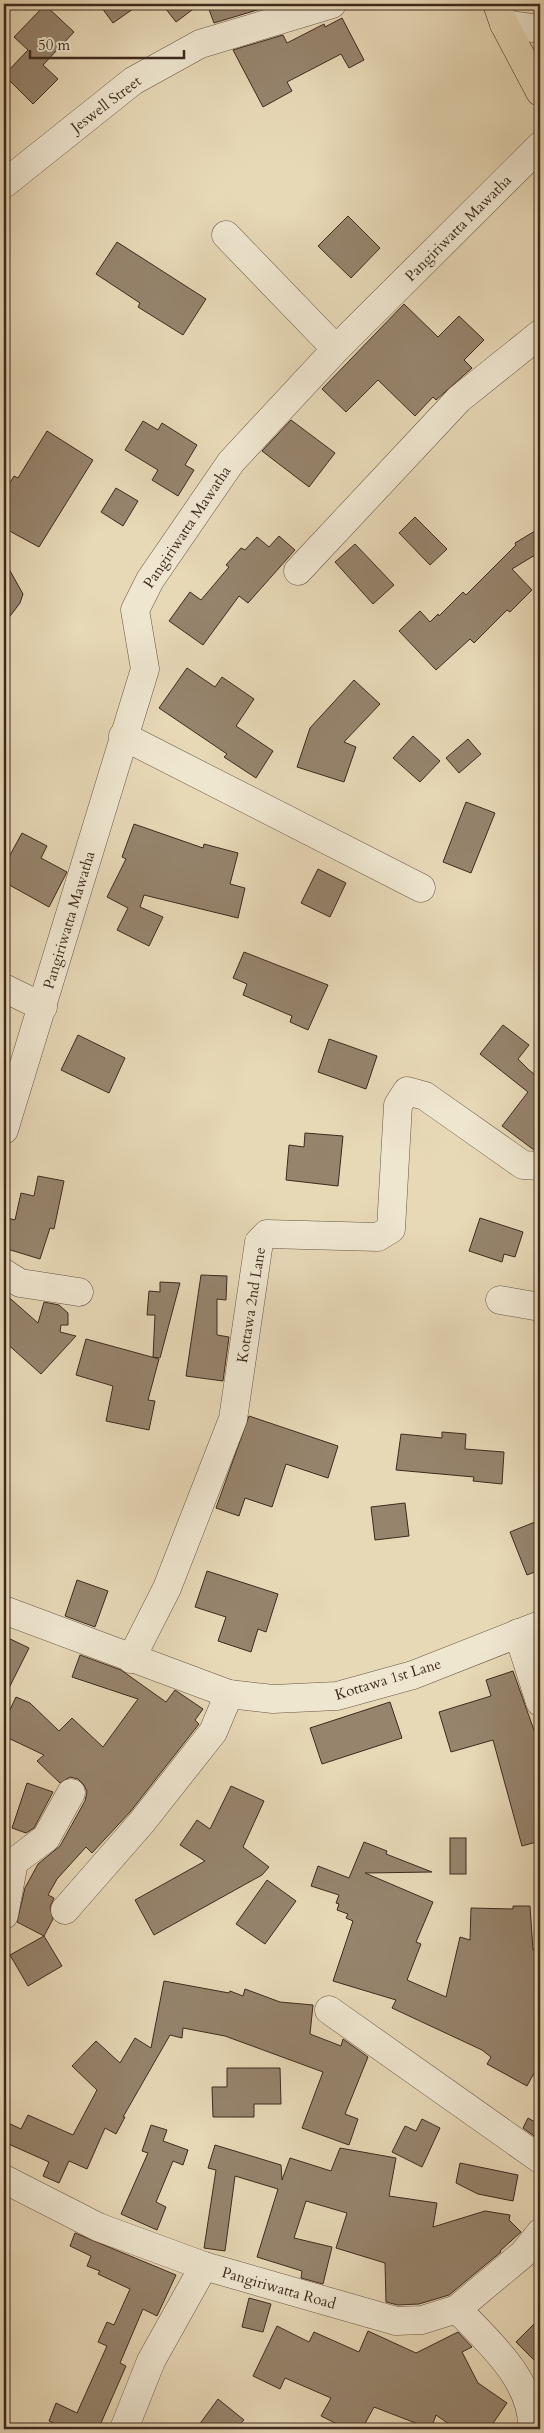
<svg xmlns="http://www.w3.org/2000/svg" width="544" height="2433" font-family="Cardo,serif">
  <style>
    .building { fill: #96846d; stroke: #3e2a1e }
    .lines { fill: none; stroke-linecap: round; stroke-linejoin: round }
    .minor-casing { stroke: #685644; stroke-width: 29 }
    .major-casing { stroke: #3e2a1e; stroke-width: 29 }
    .minor { stroke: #efe6d0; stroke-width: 28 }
    .major { stroke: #e7d8b6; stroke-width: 28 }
    .labels { text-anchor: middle; stroke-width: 5; stroke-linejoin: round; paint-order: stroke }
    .street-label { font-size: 15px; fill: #3e2a1e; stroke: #efe6d0 }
  </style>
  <rect width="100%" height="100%" fill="#e7d8b6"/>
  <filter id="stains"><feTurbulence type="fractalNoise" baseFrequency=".004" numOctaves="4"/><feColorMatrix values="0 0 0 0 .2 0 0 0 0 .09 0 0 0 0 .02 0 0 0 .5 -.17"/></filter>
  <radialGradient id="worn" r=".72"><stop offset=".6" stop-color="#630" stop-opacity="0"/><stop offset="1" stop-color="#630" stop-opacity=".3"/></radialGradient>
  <g class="building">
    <polygon points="99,4 140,4 113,23"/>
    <polygon points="162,4 200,4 176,22"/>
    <polygon points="207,4 266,4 267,7 214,23"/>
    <polygon points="45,5 74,32 43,65 58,79 33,104 4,75 28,50 14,37"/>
    <polygon points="342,18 364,60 349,68 341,54 287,82 292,91 263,107 233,50 283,35 287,43 324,24 325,27"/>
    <polygon points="348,216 380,248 351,278 318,246"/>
    <polygon points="117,242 206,299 183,335 138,307 140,303 96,274"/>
    <polygon points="404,304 438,337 459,316 484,340 464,360 472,368 436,400 433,397 415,416 378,380 346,412 322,389"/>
    <polygon points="291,420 335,453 309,487 262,451"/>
    <polygon points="143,421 158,430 162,423 197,445 185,465 194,470 178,496 152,480 158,470 125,450"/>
    <polygon points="47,431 93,460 39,547 4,528 4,493 14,476 18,478"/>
    <polygon points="116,488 138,501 123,526 101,512"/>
    <polygon points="415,517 447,549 430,565 399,533"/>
    <polygon points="540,528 540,552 512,569 532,590 510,612 507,610 474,643 470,639 436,670 399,631 420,611 430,622 438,614 439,616 463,592 466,595 516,545 515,543"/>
    <polygon points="279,536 295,550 248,603 239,596 203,645 169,621 190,592 201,600 229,567 226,565 241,548 245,550 257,537 269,547"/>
    <polygon points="355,544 394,585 373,604 335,562"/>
    <polygon points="4,560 23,594 20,603 4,624"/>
    <polygon points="187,668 215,687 222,677 254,699 236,726 273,751 256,778 224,757 227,754 159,708"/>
    <polygon points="354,680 380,704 344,742 356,747 344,782 297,767 310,728"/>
    <polygon points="413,736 440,761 420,782 393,758"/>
    <polygon points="468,739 481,754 459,773 446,758"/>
    <polygon points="466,802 495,813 471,873 443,862"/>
    <polygon points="134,824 203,848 204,844 238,853 230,884 245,888 238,918 144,895 140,907 163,917 149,946 117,930 128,908 107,897 126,859 122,857"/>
    <polygon points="22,833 47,846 41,858 67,872 49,907 4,882 4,866"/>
    <polygon points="318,869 346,883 330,917 301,903"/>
    <polygon points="244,952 328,985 308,1030 290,1022 292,1016 243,995 247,984 233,978"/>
    <polygon points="503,1025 529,1045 518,1059 529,1070 539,1078 540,1077 540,1150 534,1150 502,1126 528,1092 480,1054"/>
    <polygon points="78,1035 125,1058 109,1093 61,1070"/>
    <polygon points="329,1039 377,1056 366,1089 318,1072"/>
    <polygon points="305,1133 343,1136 338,1186 286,1180 289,1145 304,1147"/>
    <polygon points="38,1176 64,1181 54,1229 50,1228 40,1259 4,1248 4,1217 15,1220 21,1193 34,1196"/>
    <polygon points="480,1218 523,1232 515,1257 504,1254 502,1262 469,1251"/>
    <polygon points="201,1275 227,1276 226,1300 217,1299 217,1335 229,1337 223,1381 186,1376"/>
    <polygon points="160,1282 180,1283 160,1358 153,1357 155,1315 147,1315 149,1291 160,1292"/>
    <polygon points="4,1293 38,1323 44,1302 59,1305 68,1313 68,1325 61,1325 60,1332 76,1336 41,1374 4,1341"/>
    <polygon points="86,1339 159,1359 148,1400 155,1401 149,1430 106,1421 113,1386 76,1375"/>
    <polygon points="249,1416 338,1446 328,1478 286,1464 272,1507 245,1498 239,1516 216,1508"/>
    <polygon points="442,1432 466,1434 465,1449 504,1452 502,1484 473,1481 474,1477 396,1470 401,1434 442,1438"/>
    <polygon points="405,1503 409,1536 375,1540 371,1507"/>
    <polygon points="540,1520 540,1570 527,1575 510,1532"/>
    <polygon points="207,1571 278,1594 266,1632 258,1629 251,1652 218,1641 226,1617 195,1607"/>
    <polygon points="77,1580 108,1591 95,1627 65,1616"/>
    <polygon points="4,1636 29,1648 4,1698"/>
    <polygon points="80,1655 121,1670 166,1702 175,1690 203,1709 195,1720 199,1724 130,1812 92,1853 86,1847 57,1879 48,1895 54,1898 50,1907 53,1919 44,1936 17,1922 25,1888 38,1864 60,1846 85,1801 87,1792 84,1785 78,1779 70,1777 60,1783 37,1761 44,1755 4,1736 4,1722 16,1697 30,1703 59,1731 72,1718 103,1747 138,1699 72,1677"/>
    <polygon points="513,1671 536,1736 540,1735 540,1841 522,1846 493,1740 451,1752 439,1712 491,1696 486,1680"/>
    <polygon points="390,1702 402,1738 322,1764 310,1728"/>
    <polygon points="27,1783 53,1792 34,1828 26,1833 12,1828"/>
    <polygon points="231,1786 264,1801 243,1847 269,1867 262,1875 154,1935 135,1900 205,1861 180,1845 197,1820 210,1829"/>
    <rect x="450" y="1838" width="16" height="36"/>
    <polygon points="364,1842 387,1851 386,1854 432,1872 365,1873 433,1902 416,1942 421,1944 407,1980 446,1997 460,1937 470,1940 471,1908 513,1909 513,1906 530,1906 533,1950 540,1949 540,2062 527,2086 487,2064 491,2057 482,2050 392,2008 396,2000 333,1981 353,1921 346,1918 348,1914 337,1910 339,1904 336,1903 339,1895 311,1886 318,1866 349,1878"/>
    <polygon points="267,1880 296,1901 265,1944 236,1924"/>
    <polygon points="44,1936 62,1966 28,1986 10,1955"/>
    <polygon points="164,1981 229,1993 230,1991 243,1996 245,1989 280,2002 313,2005 310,2034 341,2046 343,2039 368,2057 345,2114 358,2119 349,2145 302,2128 323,2072 225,2036 183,2028 182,2038 170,2035 123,2117 125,2117 116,2134 105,2128 87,2169 69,2161 59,2183 43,2176 49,2162 4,2142 4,2121 21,2129 28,2115 73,2135 97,2090 72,2066 96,2041 120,2063 135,2038 151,2048"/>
    <polygon points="227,2068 280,2068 281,2104 254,2104 254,2117 213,2117 212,2087 227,2087"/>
    <polygon points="528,2118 540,2125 540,2140 523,2128"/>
    <polygon points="422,2119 440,2128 422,2167 392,2152 405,2126 416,2131"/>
    <polygon points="151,2125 167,2130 163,2141 188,2150 183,2165 173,2161 156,2202 166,2207 157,2230 121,2214 148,2153 142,2151"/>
    <polygon points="215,2145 281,2165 282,2180 290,2158 331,2171 340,2148 396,2158 389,2196 437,2203 433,2227 485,2211 510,2215 509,2220 521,2232 500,2251 501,2252 449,2295 419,2304 398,2305 386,2302 385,2263 336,2248 347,2213 306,2201 294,2238 332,2247 323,2284 301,2278 302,2271 257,2257 278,2189 235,2176 225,2251 204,2248 216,2170 208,2168"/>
    <polygon points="460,2163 518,2175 513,2201 478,2194 456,2183"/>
    <polygon points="75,2233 176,2275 157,2316 143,2309 120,2363 126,2366 101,2423 109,2427 109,2429 67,2429 49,2421 56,2403 77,2413 107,2346 98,2342 107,2322 114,2325 130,2289 98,2274 100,2271 87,2266 91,2256 70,2246"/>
    <polygon points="249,2298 271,2304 263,2332 242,2327"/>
    <polygon points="540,2318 540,2366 516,2342"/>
    <polygon points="277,2326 309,2342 314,2332 359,2352 368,2331 416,2353 458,2332 472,2347 462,2352 478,2383 507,2403 489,2429 456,2429 436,2415 431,2429 374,2407 362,2429 347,2429 321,2416 331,2398 285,2378 280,2389 253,2376"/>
    <polygon points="218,2399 244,2420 235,2429 196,2429"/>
  </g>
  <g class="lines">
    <defs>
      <g id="minor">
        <polyline points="504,24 540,29"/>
        <polyline points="4,184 133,81 200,44 332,4"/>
        <polyline points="226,235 336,349"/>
        <polyline points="298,571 459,399 540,334"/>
        <polyline points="123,736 421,888"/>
        <polyline points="4,988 43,1007"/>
        <polyline points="4,1130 145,669 135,610 150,580 231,462 336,349 540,146"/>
        <polyline points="4,1273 20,1283 79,1292"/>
        <polyline points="500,1300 540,1307"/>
        <polyline points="4,1610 229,1694 273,1699 337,1696 413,1675 540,1625"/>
        <polyline points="518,1633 540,1702"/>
        <polyline points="131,1659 167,1588 233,1419 259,1242 267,1234 378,1237 391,1229 398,1105 407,1091 425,1096 523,1165 540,1166"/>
        <polyline points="65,1910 142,1822 213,1732 229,1694"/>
        <polyline points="4,1915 14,1862 46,1838 71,1793"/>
        <polyline points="329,2010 540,2159"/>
        <polyline points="4,2179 98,2227 204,2266 396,2321 422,2320 457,2309 523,2254 540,2233"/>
        <path d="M457 2309C488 2341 534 2381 532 2429"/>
        <polyline points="124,2429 151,2361 204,2266"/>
      </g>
      <polyline id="major" points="497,4 504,24 540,92"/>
    </defs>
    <use href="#minor" class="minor-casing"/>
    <use href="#major" class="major-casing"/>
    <use href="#minor" class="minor"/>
    <use href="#major" class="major"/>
  </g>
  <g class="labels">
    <g class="street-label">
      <text transform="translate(106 104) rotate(-37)" y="5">Jeswell Street</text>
      <text transform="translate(458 228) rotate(-45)" y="5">Pangiriwatta Mawatha</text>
      <text transform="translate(187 527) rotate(-56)" y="5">Pangiriwatta Mawatha</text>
      <text transform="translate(69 920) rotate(-73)" y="5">Pangiriwatta Mawatha</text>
      <text transform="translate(251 1305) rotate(-81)" y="5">Kottawa 2nd Lane</text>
      <text transform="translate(388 1679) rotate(-17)" y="5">Kottawa 1st Lane</text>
      <text transform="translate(279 2288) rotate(16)" y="5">Pangiriwatta Road</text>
    </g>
  </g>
  <rect width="544" height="2433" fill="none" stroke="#e7d8b6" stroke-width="20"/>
  <rect x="5" y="5" width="534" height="2423" fill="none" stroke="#3e2a1e" stroke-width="2.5"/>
  <rect x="10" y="10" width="524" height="2413" fill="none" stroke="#3e2a1e"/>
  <path d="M30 50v8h154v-8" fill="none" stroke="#3e2a1e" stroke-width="2.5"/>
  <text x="38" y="50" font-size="15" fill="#3e2a1e" stroke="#efe6d0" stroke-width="4" paint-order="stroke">50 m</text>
  <rect width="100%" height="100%" filter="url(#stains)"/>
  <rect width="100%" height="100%" fill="url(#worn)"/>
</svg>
